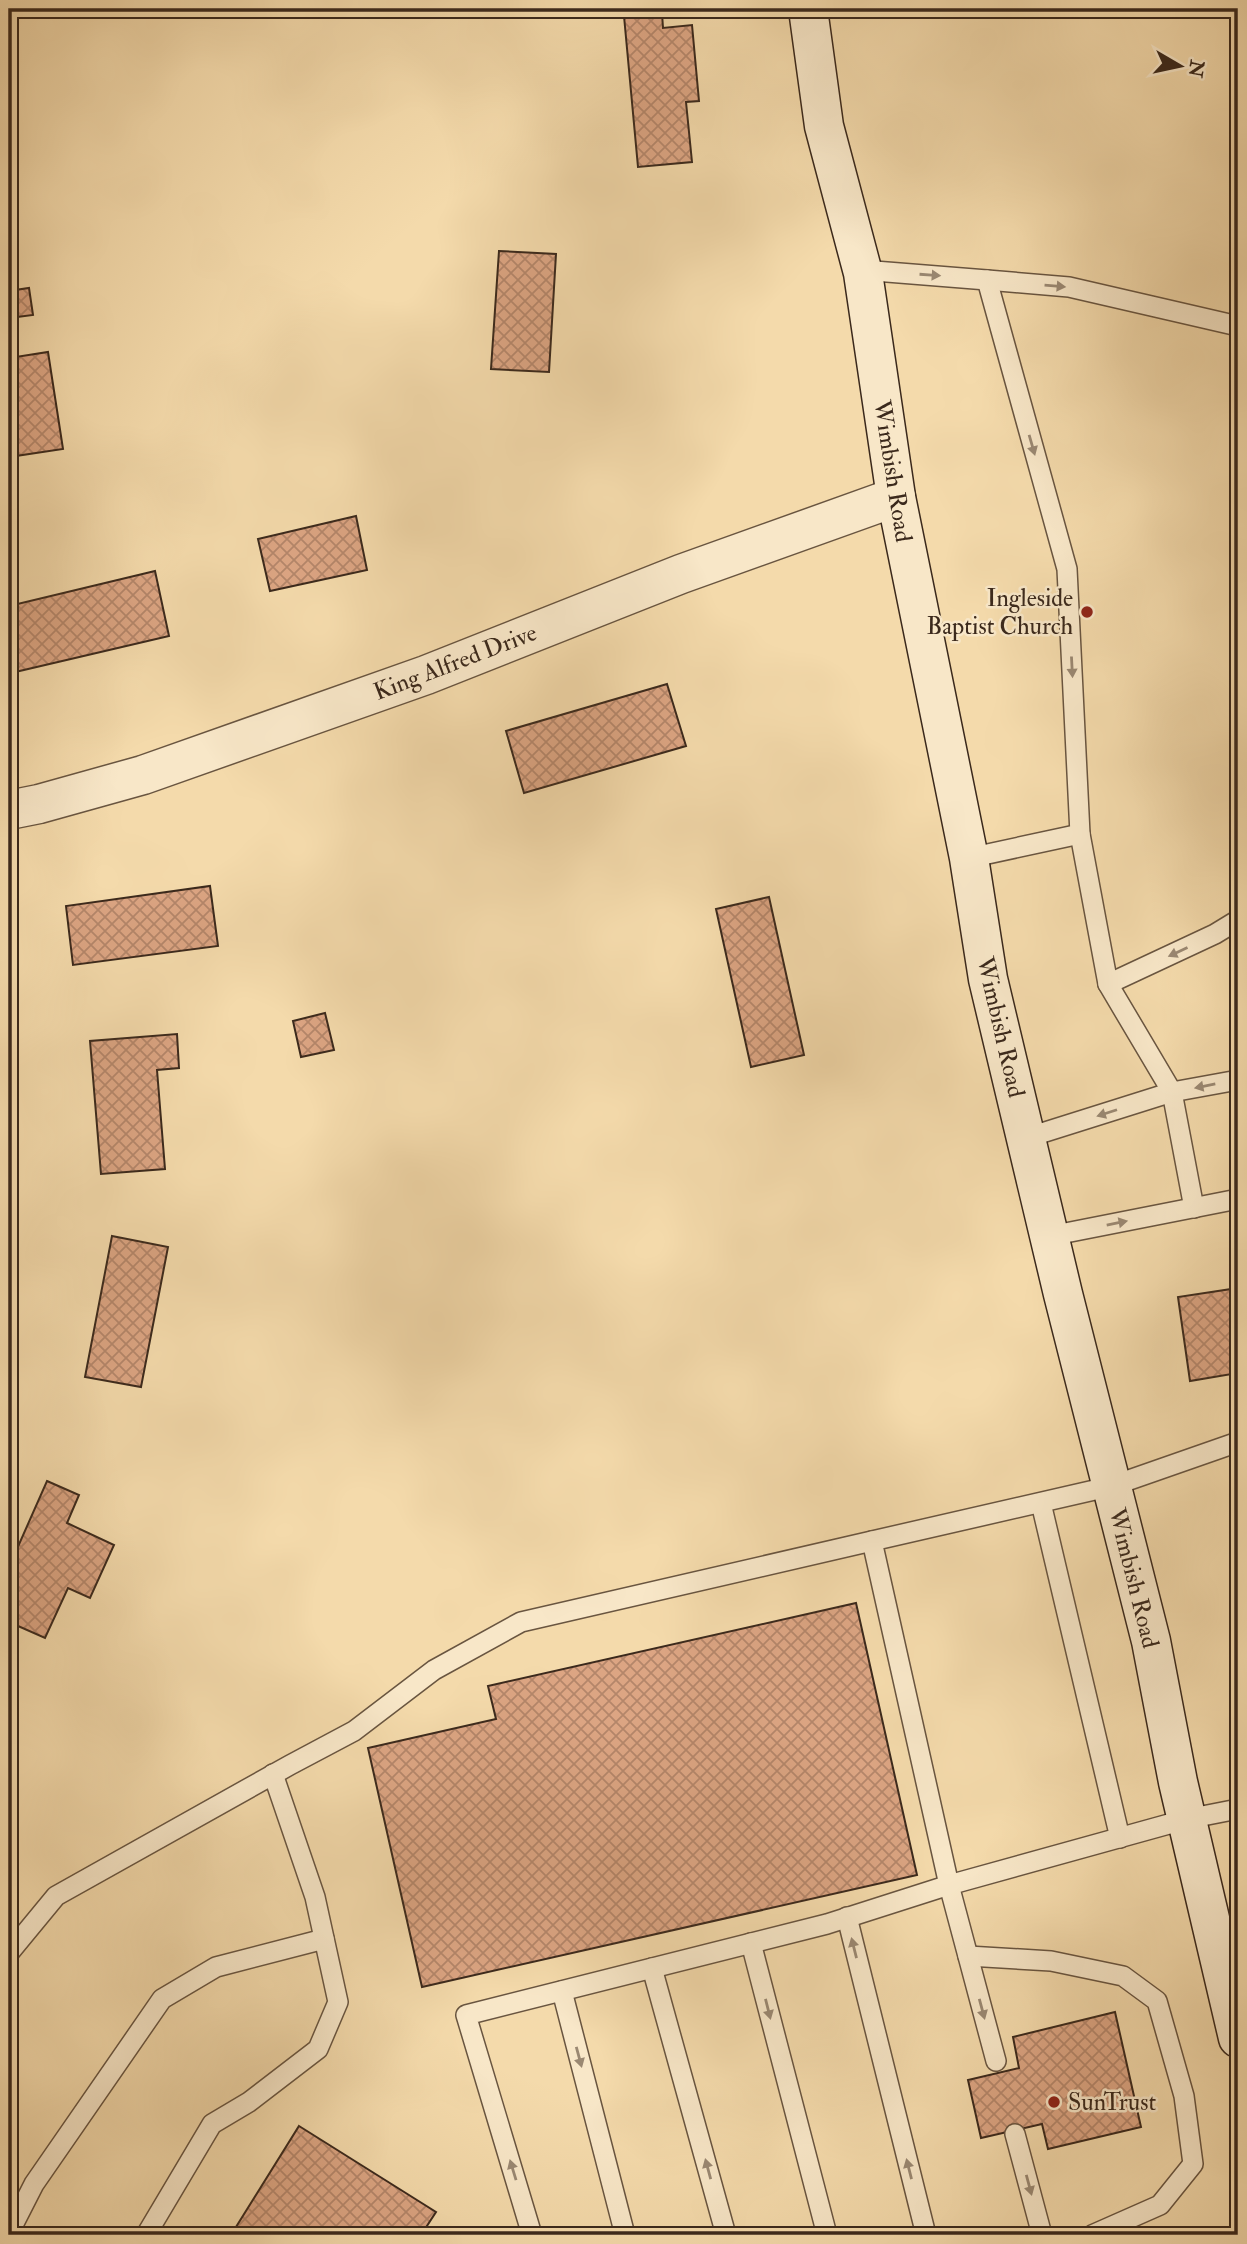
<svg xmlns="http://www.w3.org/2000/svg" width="1247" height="2244" font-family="'IM FELL Double Pica',serif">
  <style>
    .building { fill: url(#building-cross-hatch); stroke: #3b291c; stroke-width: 2 }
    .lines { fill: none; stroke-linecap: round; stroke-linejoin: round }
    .lane-casing { stroke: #695540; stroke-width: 22 }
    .street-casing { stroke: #695540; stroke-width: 41 }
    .secondary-casing { stroke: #3b291c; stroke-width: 41 }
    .lane { stroke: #f8e7c8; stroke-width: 19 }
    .street { stroke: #f8e7c8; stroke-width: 38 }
    .secondary { stroke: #f8e7c8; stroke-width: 38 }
    .oneway { fill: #9a8872 }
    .poi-dot { fill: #8f2418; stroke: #f8e7c8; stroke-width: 2.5 }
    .labels { text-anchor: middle; stroke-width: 5; stroke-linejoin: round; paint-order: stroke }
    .street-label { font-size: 24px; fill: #3b291c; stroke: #f8e7c8 }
    .poi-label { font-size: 24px; fill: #3b291c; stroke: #f8e7c8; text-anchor: end }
  </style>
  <defs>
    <pattern id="building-cross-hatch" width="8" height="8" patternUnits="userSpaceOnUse" patternTransform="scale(1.75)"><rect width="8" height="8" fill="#dca583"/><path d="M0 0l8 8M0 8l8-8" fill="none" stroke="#b4866a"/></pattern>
  </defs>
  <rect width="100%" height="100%" fill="#f4daab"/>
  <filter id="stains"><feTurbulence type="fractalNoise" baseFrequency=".00286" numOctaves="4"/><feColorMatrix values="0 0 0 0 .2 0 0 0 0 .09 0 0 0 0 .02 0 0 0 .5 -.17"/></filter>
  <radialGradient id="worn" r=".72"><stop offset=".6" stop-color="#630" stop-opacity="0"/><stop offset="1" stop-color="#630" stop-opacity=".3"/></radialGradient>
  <g class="building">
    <polygon points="662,13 663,28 692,25 699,101 686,102 692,162 638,167 624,16"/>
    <polygon points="9,246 15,290 29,288 33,315 9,318"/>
    <polygon points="499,251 556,254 549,372 491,369"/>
    <polygon points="48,352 63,449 9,457 9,358"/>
    <polygon points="356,516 367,570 270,591 258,539"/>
    <polygon points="155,571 169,636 11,673 9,663 9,606"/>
    <polygon points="667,684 686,746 524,793 506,731"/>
    <polygon points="210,886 218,946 73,965 66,906"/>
    <polygon points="769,897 804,1055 751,1067 716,909"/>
    <polygon points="325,1013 334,1050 301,1057 293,1021"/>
    <polygon points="177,1034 179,1068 157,1070 165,1169 101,1174 90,1041"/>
    <polygon points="112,1236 168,1247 141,1387 85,1377"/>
    <polygon points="1238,1288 1238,1373 1190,1381 1178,1297"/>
    <polygon points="47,1481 79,1495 67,1523 114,1545 90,1598 68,1588 45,1638 9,1622 9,1567"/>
    <polygon points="856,1603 917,1875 422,1987 368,1748 496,1719 488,1686"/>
    <polygon points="1115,2012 1141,2127 1048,2149 1042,2124 981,2138 968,2080 1019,2068 1013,2037"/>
    <polygon points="299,2126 436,2212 421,2235 231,2235"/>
  </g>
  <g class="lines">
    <defs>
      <g id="lane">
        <polyline points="862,270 987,280 1067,569 1080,834 1108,984 1172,1092 1194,1208"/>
        <polyline points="987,280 1069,287 1238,326"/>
        <polyline points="969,858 1080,834"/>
        <polyline points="1108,984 1215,934 1238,920"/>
        <polyline points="1026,1138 1172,1092 1238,1080"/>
        <polyline points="1050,1236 1238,1199"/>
        <polyline points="1041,1503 1120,1838"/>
        <polyline points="847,1917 926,2235"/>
        <polyline points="751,1943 827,2235"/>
        <polyline points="9,1953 56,1896 290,1765 354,1731 434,1670 521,1622 872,1541"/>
        <polyline points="968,1956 1051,1961 1123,1976 1157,2001 1184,2096 1193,2164 1160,2205 1092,2235"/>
        <polyline points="652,1968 726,2235"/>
        <polyline points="562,1991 625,2235"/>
        <polyline points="996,2061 949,1885 1187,1819 1238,1809"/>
        <polyline points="1015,2134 1042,2235"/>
        <polyline points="9,2233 34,2184 162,1999 216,1967 324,1939"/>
        <polyline points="146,2235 212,2124 249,2102 318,2049 338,2002 315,1897 273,1774"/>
        <polyline points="532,2235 466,2015 827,1924 949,1885 872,1541 1112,1486 1238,1442"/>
      </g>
      <polyline id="street" points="9,810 39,804 143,775 426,675 681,574 896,497"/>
      <polyline id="secondary" points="808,9 824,126 863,273 896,497 969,858 988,979 1063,1294 1151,1641 1178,1782 1238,2038"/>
    </defs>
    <use href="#lane" class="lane-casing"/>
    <use href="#street" class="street-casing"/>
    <use href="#secondary" class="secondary-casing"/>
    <use href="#lane" class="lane"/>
    <use href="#street" class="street"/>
    <use href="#secondary" class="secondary"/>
  </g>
  <defs><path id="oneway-solid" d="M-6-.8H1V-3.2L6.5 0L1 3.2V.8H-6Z" transform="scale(1.75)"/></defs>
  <g class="oneway">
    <use href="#oneway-solid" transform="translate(930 275) rotate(4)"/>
    <use href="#oneway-solid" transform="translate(1055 286) rotate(5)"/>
    <use href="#oneway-solid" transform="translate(1032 445) rotate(74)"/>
    <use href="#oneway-solid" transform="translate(1072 667) rotate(87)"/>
    <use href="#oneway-solid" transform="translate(1178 952) rotate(155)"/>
    <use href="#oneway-solid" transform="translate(1205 1086) rotate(169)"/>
    <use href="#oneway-solid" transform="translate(1107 1113) rotate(162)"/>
    <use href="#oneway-solid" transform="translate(1117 1223) rotate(-11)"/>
    <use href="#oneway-solid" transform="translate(854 1948) rotate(-104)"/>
    <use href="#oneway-solid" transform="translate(768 2009) rotate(76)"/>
    <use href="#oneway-solid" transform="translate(982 2009) rotate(75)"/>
    <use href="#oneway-solid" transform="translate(579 2057) rotate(75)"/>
    <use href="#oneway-solid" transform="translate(708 2169) rotate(-105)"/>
    <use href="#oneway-solid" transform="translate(909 2169) rotate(-104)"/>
    <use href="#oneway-solid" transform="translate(513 2170) rotate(-107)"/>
    <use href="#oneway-solid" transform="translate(1029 2185) rotate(75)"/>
  </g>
  <g class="poi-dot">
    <circle cx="1087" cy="612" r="7"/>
    <circle cx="1054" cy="2102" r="7"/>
  </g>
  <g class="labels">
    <g class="street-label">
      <text transform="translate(893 471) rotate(81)" y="8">Wimbish Road</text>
      <text transform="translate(455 662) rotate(-21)" y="8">King Alfred Drive</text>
      <text transform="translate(1001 1027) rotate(77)" y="8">Wimbish Road</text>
      <text transform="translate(1134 1578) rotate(76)" y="8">Wimbish Road</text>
    </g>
    <g class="poi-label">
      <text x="1073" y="606">Ingleside<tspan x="1073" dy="28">Baptist Church</tspan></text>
      <text x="1068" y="2110" text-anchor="start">SunTrust</text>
    </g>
  </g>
  <rect width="1247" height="2244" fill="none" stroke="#f4daab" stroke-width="35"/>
  <rect x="10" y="10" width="1226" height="2223" fill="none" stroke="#3b291c" stroke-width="3.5"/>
  <rect x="18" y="18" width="1212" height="2209" fill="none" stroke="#3b291c" stroke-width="2"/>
  <g transform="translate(1180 66) rotate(99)" stroke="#f8e7c8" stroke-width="5" paint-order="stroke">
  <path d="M0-5L12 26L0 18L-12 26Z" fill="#3b291c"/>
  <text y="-10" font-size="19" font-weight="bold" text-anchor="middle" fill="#3b291c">N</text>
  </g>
  <rect width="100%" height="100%" filter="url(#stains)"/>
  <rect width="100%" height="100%" fill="url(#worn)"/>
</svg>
